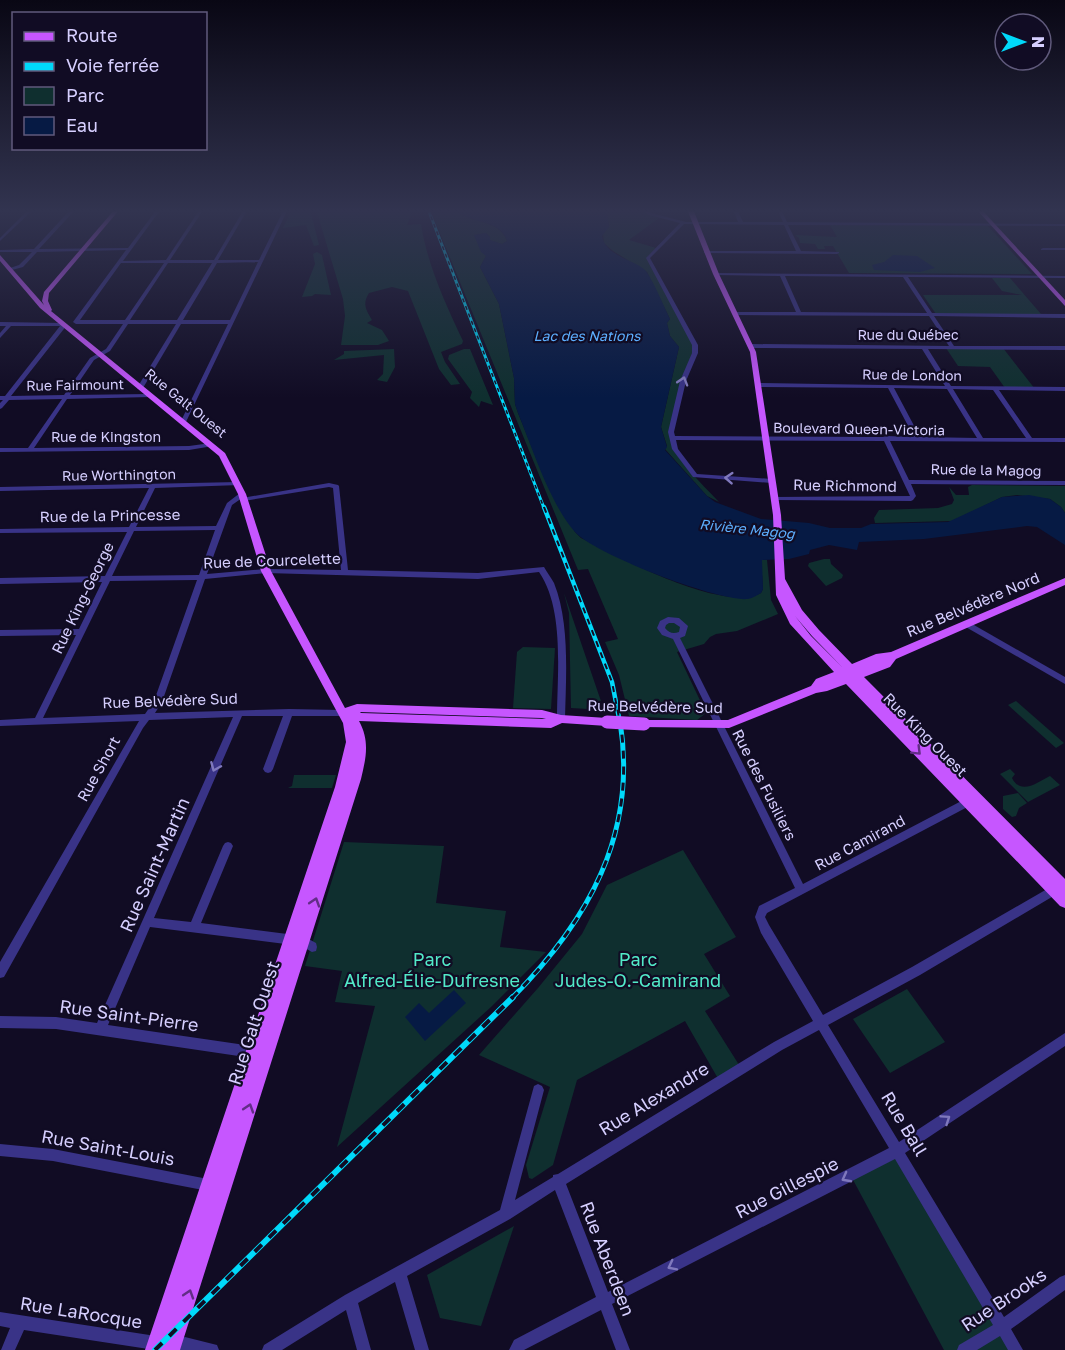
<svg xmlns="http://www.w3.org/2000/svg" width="1065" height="1350" font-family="'Golos Text',sans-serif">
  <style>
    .green { fill: #0f2f2f }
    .water { fill: #061a44 }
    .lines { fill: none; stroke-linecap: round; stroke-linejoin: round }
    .minor { fill: #393387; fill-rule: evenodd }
    .major { fill: #c656ff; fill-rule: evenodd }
    .rail-far3-casing { stroke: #00d9fa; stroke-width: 3 }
    .rail-far2-casing { stroke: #00d9fa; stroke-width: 4.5 }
    .rail-far1-casing { stroke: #00d9fa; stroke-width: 5 }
    .rail-casing { stroke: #00d9fa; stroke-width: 6 }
    .rail-far3 { stroke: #110c24; stroke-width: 1.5; stroke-dasharray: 4; stroke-linecap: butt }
    .rail-far2 { stroke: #110c24; stroke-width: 2; stroke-dasharray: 6; stroke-linecap: butt }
    .rail-far1 { stroke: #110c24; stroke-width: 3; stroke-dasharray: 8; stroke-linecap: butt }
    .rail { stroke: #110c24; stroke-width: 4; stroke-dasharray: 10; stroke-linecap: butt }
    .major-bridge-far1 { stroke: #c656ff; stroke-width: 10 }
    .major-bridge { stroke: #c656ff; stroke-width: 13 }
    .oneway { stroke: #8079bd }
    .oneway2 { stroke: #622d87 }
    .labels { text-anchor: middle; stroke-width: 4.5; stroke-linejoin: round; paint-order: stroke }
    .far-street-label { font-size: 14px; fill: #d6cfff; stroke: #110c24 }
    .far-water-label { font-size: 14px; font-style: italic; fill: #5dafff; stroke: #110c24 }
    .street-label { font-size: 15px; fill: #d6cfff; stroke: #110c24 }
    .near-street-label { font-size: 18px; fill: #d6cfff; stroke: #110c24 }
    .near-park-label { font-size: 18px; fill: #52e9c8; stroke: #110c24 }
  </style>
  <rect width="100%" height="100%" fill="#110c24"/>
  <g class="green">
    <polygon points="292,209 310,209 319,245 314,246 306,225 283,228"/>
    <path d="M316 209H413L407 225 421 224C427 264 446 305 463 341L462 344 441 352 445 362 460 384 451 385 439 369 408 291 392 287 369 293C362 304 366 310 372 320L367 323 382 330 389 341 378 345H341L345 316 343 299Z"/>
    <path d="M430 209H455C469 224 500 219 507 241L502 244 489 240 490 237 486 233 474 235 486 256 480 267 499 304 514 378 515 404 518 413 546 482 575 532 581 538C619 557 721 613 761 593L763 589 761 560H767L771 600 778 614 737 631 716 634 710 637 704 644 677 652 706 713 697 720 629 716 619 675 605 642 618 639 588 569 578 570Z"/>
    <path d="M607 209H638L659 218 629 240 656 248 648 256 695 345C688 366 666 424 673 444 679 463 706 488 719 502L707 496 665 449 667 446 661 427 679 347 670 336 667 323 670 319 647 272 613 251 604 243 603 234 609 227Z"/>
    <polygon points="830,225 988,226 1032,274 849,273 833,246 824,246 825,249 818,249 815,244 800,243 799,238 795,235 837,237"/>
    <polygon points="317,252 322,255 331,295 315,294 312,296 302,297 315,264 313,254"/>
    <polygon points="992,278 1010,278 1041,314 936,314 923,295 1022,295 1002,291"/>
    <polygon points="946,348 1003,348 1035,389 1005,388 990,367 958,366"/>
    <polygon points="394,349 395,367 387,382 377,380 383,374 384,355 334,360 344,354 344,351"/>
    <polygon points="464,349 470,349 493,405 481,401 479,407 470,398 472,392 448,359 449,355"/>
    <polygon points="972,485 1065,486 1065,513 1061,507 1050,499 1017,495 1002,497 953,521 875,523 874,518 879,510 938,508 952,504 954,500 949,487 956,495 969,495 968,487"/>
    <polygon points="824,559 830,559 831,564 843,575 842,578 826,586 808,566 809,563"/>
    <polygon points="564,593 604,710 571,708 569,613"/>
    <polygon points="523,647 555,648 551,709 513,708 517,652"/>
    <polygon points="1016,701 1064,743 1056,748 1008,705"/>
    <path d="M1010 769 1015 774 1012 778C1021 796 1038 782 1050 776L1060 785 1028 802 1000 774Z"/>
    <polygon points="294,775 336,775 332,788 288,788 292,786"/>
    <polygon points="1018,793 1027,803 1019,808 1016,816 1012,817 1003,809 1003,796"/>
    <polygon points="344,842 444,846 436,903 506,911 500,947 546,952 491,1007 337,1147 375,1006 335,1002 342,971 305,966"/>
    <polygon points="683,850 736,937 704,954 730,996 705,1011 741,1068 720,1082 685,1021 577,1080 553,1165 532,1179 529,1178 526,1165 550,1087 479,1055 538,988 582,934 607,885"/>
    <polygon points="907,989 945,1042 890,1073 853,1019"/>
    <polygon points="897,1151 1016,1350 944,1350 851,1176"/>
    <polygon points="514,1226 481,1326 440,1318 427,1275"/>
  </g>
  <g class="water">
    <path d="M455 209H607L609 227 602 236C605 255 631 259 644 269 651 275 665 309 670 319L667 323 670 336 679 347 661 427 667 447 665 450 707 496 715 502 761 519 809 523 830 528H861L871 524 948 522 1002 497 1029 495 1050 499 1061 507 1065 513V545L1037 527 1027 526 924 539 859 542 857 550 829 545 810 550 809 554 789 559 762 560 763 589 761 593C757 595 753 598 748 599 719 602 594 554 575 532 550 504 532 447 518 413L515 404 514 378 499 304 480 267 486 256 481 252 474 235 486 233 490 237V240L502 244 507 241C501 219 469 224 455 209Z"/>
    <polygon points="893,255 917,256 935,268 920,272 874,270 872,265 884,262"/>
    <polygon points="454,990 466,1003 425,1041 405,1017 419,1003 429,1013"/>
  </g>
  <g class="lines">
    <g class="minor">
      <polygon points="29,209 34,209 0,241 0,238"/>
      <path d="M71 209H76L39 249 128 248 157 209H161L123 261 166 260 200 209H204L170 260H214L244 209H248L218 260H259L284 209H288L185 424 180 423 228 324H181L143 388 140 390 137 388 176 324H128L110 351 94 360 70 395 149 394 151 395V397L67 399 34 448 189 446 211 443 213 444V446L189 450 0 452V448H28L62 399 9 400 2 408 0 409V403L3 400H0V396H5L60 326H11L0 338V333L6 326H0V322L64 323 67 325 11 396 64 395 90 358 106 349 123 324H76L73 322 126 250 37 252 23 267 12 270H10V268L19 265 32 252H0V250L34 249ZM258 262 230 320H183L217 263ZM121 263H164L125 320H80ZM168 263H212L177 320H130Z"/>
      <path d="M639 209H644L651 213 686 222H738L733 209H737L743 222H783L777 209H781L787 222 1065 224V226L788 225 801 251 839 252V253L837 254 706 253H704V251H796L784 225 684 224 650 258 698 345V353L686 381 674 432 675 436 883 437 886 436 914 437 888 388 758 387 755 385 758 383 945 386 922 349 751 348 748 346 751 344 949 346 929 316 735 315 733 314V312H796L780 276 716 275 714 274V273L1065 276V278L908 277 932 313 1065 314V318L934 316 954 346H1065V350L928 349 951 386 1065 387V391L999 390 1032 438H1065V442L890 441 909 480 1065 481V485L911 484 916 496 913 500 911 501 775 500 773 499V497L910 496 884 441 676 440 678 449 697 474 772 479 775 481 772 483 693 477 672 449 668 432 680 381 692 353V345L646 258 680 223 649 215ZM785 276 903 277 927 313 801 312ZM894 388 947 389 977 438 920 437ZM953 389 993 390 1026 438H983Z"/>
      <polygon points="1043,248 1065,248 1065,250 1041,250 1041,249"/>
      <path d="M238 482 240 483V485L155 488 136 527 216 526 227 503 240 493 242 492 245 494 242 498 329 483 338 485 339 486 348 570 478 573 544 567C547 572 551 578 554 583 570 623 566 676 565 719L564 721H558L557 719C557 674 565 610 539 572L478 579 266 573 205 579 162 702 155 713 289 709 342 710 345 711 346 713 345 715 342 716H292L273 769 271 772 268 773 265 772 263 769 283 716H242L154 918 191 922 223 846 225 843 228 842 231 843 233 846 201 923 303 936 316 943 317 947 316 951 312 952 301 946 150 927 108 1025 252 1046 256 1048 258 1052 256 1056 252 1058 56 1029 0 1028V1016L56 1017 97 1023 233 717 149 720 143 728 4 977 0 978V962L139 721 0 726V720L35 718 76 635 0 636V630L79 629 102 582 0 584V578L105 576 127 532 0 533V529L129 527 149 488 0 491V487ZM329 487 333 488 341 570 266 569 207 574 232 505 242 498V500L244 501ZM215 530 199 575 112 576 134 531ZM197 580 154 701 145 714 43 718 110 581Z"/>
      <path d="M668 617 679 618 688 626 685 636 680 638 803 884 969 797 972 796 975 797 977 800 975 803 767 913 765 917 769 925 823 1015 912 967 1054 885 1058 883 1062 885 1063 888 1062 891 920 975 828 1025 899 1142 1065 1033V1046L905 1153 1004 1317 1060 1277 1065 1275V1290L1011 1329 1023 1350H1008L1000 1336 977 1350H957L959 1345 993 1325 895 1159 612 1304 630 1350H616L601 1310 524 1350H509L514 1340 596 1297 555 1190 510 1219 407 1276 429 1350H415L395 1282 358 1303 371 1350H357L346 1310 282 1350H262L264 1345 345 1295 500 1210 534 1086 538 1084 542 1086 544 1090 515 1200 553 1177V1175L558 1174 774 1042 813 1021 761 933 755 917 759 906 795 888 673 639 662 635 657 628 660 621ZM669 623H674L680 627 679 632C673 634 669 633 665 628L666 625ZM819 1030 889 1148 608 1292 566 1184 782 1050Z"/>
      <polygon points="967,621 1065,677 1065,684 964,626 963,624 964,622"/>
      <polygon points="0,1144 53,1149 208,1179 213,1180 214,1185 213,1190 208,1191 53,1161 0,1156"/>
      <polygon points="0,1312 156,1336 170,1342 185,1337 217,1345 219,1350 155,1350 24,1330 15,1350 1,1350 10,1328 0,1326"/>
    </g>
    <g class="major">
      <path d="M115 209H120L49 293 48 301 52 310 51 311 225 453 246 494 271 571 345 708 357 704 542 710 561 715 607 718 611 719 613 722 611 725 607 726 562 723 551 728 359 721C370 741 366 758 361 779L180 1350H145L335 787 346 742 343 723 261 571 238 494 219 456 40 308 0 261V255L44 305 42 301 44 292ZM360 712 542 718 546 719 361 713Z"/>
      <path d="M687 209H693L719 274 756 352 781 515 785 579 802 610 819 630 852 664 876 654 891 652 1065 578V585L896 659 890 667 864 677 1065 879V908L1060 906 846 684 827 691 816 693 729 728 640 727 638 724 640 721 644 720H728L811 686 816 679 834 672 790 624 776 595 773 515 750 352 713 274ZM795 616 811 636 843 668 812 636Z"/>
      <polygon points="976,209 981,209 1065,300 1065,306"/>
    </g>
    <defs>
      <polyline id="rail-far3" points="428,209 544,508"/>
      <polyline id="rail-far2" points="544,507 612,682 620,723"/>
      <path id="rail-far1" d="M512 998C588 921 638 834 620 721"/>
      <polyline id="rail" points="155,1350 513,997"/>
    </defs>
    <use href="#rail-far3" class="rail-far3-casing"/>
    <use href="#rail-far2" class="rail-far2-casing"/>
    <use href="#rail-far1" class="rail-far1-casing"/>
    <use href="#rail" class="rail-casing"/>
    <use href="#rail-far3" class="rail-far3"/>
    <use href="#rail-far2" class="rail-far2"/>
    <use href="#rail-far1" class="rail-far1"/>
    <use href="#rail" class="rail"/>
    <polyline class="major-bridge-far1" points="607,722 625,723"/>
    <polyline class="major-bridge" points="607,722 644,724"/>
  </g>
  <defs><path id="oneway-chevron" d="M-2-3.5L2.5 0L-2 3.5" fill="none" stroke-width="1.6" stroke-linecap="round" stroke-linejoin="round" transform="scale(1.5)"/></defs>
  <g class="oneway">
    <use href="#oneway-chevron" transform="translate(683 381) rotate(-73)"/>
    <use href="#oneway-chevron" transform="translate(729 478) rotate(-176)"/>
    <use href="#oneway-chevron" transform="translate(215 767) rotate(113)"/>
    <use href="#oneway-chevron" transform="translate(946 1119) rotate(-34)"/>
    <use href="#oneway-chevron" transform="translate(846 1178) rotate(152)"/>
    <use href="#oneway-chevron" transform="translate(672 1266) rotate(153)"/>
  </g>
  <g class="oneway2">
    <use href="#oneway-chevron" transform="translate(917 751) rotate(45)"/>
    <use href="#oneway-chevron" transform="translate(315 902) rotate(-72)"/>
    <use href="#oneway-chevron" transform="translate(249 1108) rotate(-72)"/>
    <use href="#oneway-chevron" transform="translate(189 1294) rotate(-72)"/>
  </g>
  <linearGradient id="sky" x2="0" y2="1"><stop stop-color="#090714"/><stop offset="0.53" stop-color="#323450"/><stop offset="1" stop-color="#323450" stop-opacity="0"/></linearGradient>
  <rect width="1065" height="398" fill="url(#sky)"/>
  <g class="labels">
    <g class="far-street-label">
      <text x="908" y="340">Rue du Québec</text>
      <text transform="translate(912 375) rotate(1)" y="5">Rue de London</text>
      <text transform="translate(75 385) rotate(-1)" y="5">Rue Fairmount</text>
      <text transform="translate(186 403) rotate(39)" y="5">Rue Galt Ouest</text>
      <text transform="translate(859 429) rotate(1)" y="5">Boulevard Queen-Victoria</text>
      <text x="106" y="442">Rue de Kingston</text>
      <text transform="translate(986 470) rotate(1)" y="5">Rue de la Magog</text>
      <text transform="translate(119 475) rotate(-1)" y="5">Rue Worthington</text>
    </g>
    <g class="far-water-label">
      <text x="587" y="341">Lac des Nations</text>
      <text transform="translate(747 529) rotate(6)" y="5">Rivière Magog</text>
    </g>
    <g class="street-label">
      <text transform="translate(845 486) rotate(1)" y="5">Rue Richmond</text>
      <text transform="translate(110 516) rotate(-1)" y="5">Rue de la Princesse</text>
      <text transform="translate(272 561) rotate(-2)" y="5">Rue de Courcelette</text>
      <text transform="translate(83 598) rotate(-64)" y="5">Rue King-George</text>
      <text transform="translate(973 605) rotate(-23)" y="5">Rue Belvédère Nord</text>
      <text transform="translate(170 701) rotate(-2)" y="5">Rue Belvédère Sud</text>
      <text transform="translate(655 707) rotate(1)" y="5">Rue Belvédère Sud</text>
      <text transform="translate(925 735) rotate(45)" y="5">Rue King Ouest</text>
      <text transform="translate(99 769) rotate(-61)" y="5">Rue Short</text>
      <text transform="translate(764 785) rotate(63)" y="5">Rue des Fusiliers</text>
      <text transform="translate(860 843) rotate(-28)" y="5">Rue Camirand</text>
    </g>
    <g class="near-street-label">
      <text transform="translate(155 865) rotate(-66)" y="6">Rue Saint-Martin</text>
      <text transform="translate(129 1016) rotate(8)" y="6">Rue Saint-Pierre</text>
      <text transform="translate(254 1023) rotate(-72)" y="6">Rue Galt Ouest</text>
      <text transform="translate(654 1099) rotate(-31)" y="6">Rue Alexandre</text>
      <text transform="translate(904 1124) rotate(59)" y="6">Rue Ball</text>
      <text transform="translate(108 1148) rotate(10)" y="6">Rue Saint-Louis</text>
      <text transform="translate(787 1188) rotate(-27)" y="6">Rue Gillespie</text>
      <text transform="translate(607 1259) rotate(69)" y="6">Rue Aberdeen</text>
      <text transform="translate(1004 1300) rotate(-34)" y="6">Rue Brooks</text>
      <text transform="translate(81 1313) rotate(9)" y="6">Rue LaRocque</text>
    </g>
    <g class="near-park-label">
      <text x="432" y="966">Parc<tspan x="432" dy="21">Alfred-Élie-Dufresne</tspan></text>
      <text x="638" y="966">Parc<tspan x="638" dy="21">Judes-O.-Camirand</tspan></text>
    </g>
  </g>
  <rect x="12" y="12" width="195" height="138" fill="#110c24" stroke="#605a7c" stroke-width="1.5"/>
  <rect x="24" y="32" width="30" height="9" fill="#c656ff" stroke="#605a7c" stroke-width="1.5"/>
  <text x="66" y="42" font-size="18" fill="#d6cfff">Route</text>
  <rect x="24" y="62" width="30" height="9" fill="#00d9fa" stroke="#605a7c" stroke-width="1.5"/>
  <text x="66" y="72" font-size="18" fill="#d6cfff">Voie ferrée</text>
  <rect x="24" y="87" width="30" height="18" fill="#0f2f2f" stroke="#605a7c" stroke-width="1.5"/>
  <text x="66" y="102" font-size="18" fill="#d6cfff">Parc</text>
  <rect x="24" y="117" width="30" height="18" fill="#061a44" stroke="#605a7c" stroke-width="1.5"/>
  <text x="66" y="132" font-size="18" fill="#d6cfff">Eau</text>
  <g transform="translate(1023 42) rotate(90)"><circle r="28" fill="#110c24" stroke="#605a7c" stroke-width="1.5"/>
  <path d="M0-4.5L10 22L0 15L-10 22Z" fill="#00d9fa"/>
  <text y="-9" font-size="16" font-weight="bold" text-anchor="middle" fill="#d6cfff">N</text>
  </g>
</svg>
